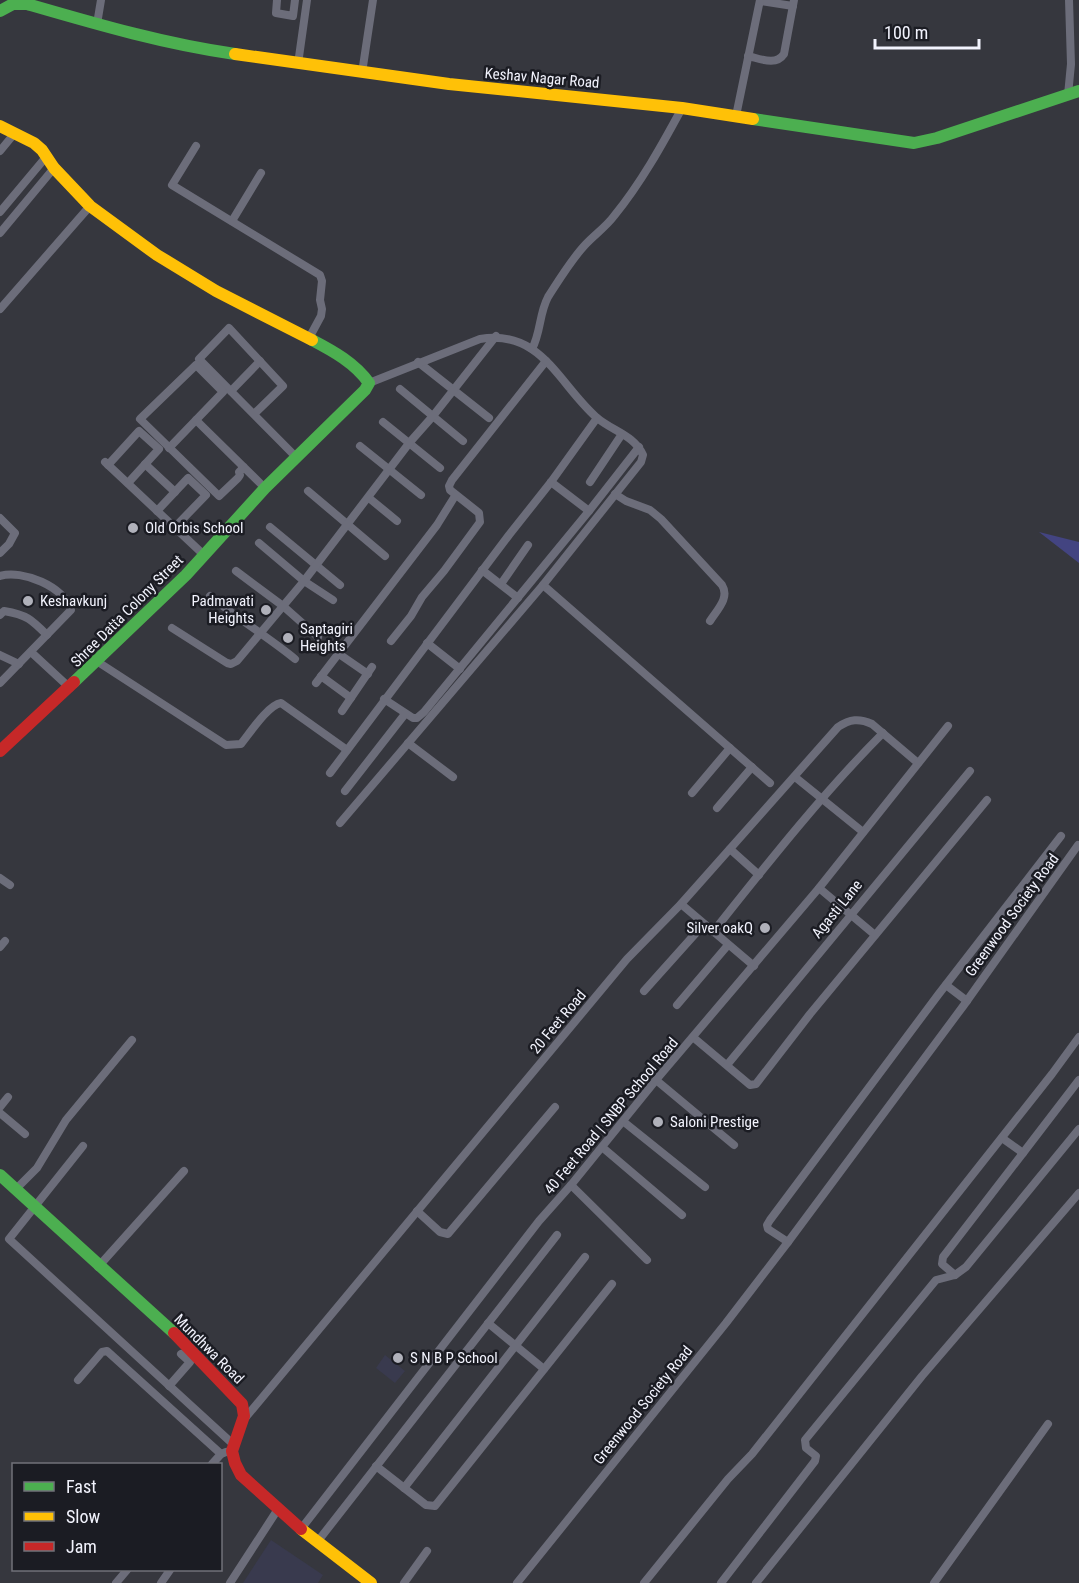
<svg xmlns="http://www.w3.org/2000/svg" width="1079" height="1583" font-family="'Roboto Condensed',sans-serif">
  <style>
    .built { fill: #393a4e }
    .green { fill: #434481 }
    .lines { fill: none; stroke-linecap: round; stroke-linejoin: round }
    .street { stroke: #6c6d7a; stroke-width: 8 }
    .fast { stroke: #4caf50; stroke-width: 12 }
    .slow { stroke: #ffc107; stroke-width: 12 }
    .jam { stroke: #c62828; stroke-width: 12 }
    .poi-dot { fill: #b0b1ba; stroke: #1b1c23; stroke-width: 2 }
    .labels { text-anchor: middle; stroke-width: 5; stroke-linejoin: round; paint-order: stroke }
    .street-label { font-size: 15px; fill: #f2f3fd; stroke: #1b1c23 }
    .poi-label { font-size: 15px; fill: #f2f3fd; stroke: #1b1c23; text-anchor: start }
  </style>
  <rect width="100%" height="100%" fill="#36373e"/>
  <g class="built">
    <polygon points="385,1355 405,1371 395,1383 376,1368"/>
    <polygon points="271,1540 323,1575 318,1583 243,1583"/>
  </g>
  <polygon class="green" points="1039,532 1079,542 1079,563"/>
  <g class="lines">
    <g class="street">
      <polyline points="277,0 276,13 293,16 295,0"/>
      <polyline points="760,1 793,6"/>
      <polyline points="97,24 101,0"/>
      <path d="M748 56C761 59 776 66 784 54L794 0"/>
      <polyline points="298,64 307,0"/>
      <polyline points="362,73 373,0"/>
      <polyline points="1068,95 1071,64 1069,0"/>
      <polyline points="736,116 760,0"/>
      <polyline points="196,146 172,185 320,275 322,281 320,300 322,309 321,316 308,340"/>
      <polyline points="0,151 14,134"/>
      <polyline points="0,212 46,157"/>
      <polyline points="232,221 261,173"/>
      <polyline points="0,233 54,168"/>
      <polyline points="0,309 90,206"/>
      <path d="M532 349C541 332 539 314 548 297 559 280 571 260 585 245 594 235 606 227 614 216 641 183 662 145 682 108"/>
      <polyline points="418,362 489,418"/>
      <polyline points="400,389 463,441"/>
      <polyline points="231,391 260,361"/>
      <polyline points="254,414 283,386 229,328 199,359 296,457"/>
      <polyline points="383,422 440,468"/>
      <polyline points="360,446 421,495"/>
      <polyline points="169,448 196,420"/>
      <polyline points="105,462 204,555"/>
      <polyline points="145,464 175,492"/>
      <polyline points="108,465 139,431 159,449 128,483"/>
      <polyline points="244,467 239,472 240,475 238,478 219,496 140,419 196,365 223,392 196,420 203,427 265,488"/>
      <polyline points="551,482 589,511"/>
      <polyline points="590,482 622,434"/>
      <polyline points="308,491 385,556"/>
      <path d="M615 494 626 501 650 510 661 519 722 585C730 598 717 610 710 621"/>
      <polyline points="369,498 397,521"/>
      <polyline points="157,511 188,478 206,495 175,527"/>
      <polyline points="0,518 15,533 9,544 0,553"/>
      <polyline points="270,527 340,585"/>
      <polyline points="259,543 304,581 333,600"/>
      <polyline points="482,570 518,598"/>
      <polyline points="236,571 283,606 318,637"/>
      <path d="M0 576C22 569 65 587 71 610L0 683"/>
      <polyline points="501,584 528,545"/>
      <polyline points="543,585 770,783"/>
      <path d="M210 596C238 619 268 637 295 659"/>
      <path d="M0 615 4 611C27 615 31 619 47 635"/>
      <polyline points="172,628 227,663 231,664 237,661 304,581 410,442 433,416 496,336"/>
      <polyline points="391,641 411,616 422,597 444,571 480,522 479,513 450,490 449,486 452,480 546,361"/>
      <polyline points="427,643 460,669"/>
      <polyline points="31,652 70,688"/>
      <polyline points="339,654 368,674"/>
      <polyline points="0,655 19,664"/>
      <path d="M98 662 226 745 241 744C250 733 268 705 281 703L347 750"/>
      <polyline points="321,676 351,698"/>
      <polyline points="316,683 437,525 455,496"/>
      <polyline points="384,699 413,718 417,718 424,712 589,511 639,447"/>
      <polyline points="342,711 372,667"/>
      <polyline points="408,743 453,777"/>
      <polyline points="330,773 509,535 551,482 597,418"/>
      <polyline points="795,777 863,832"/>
      <polyline points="345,791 405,714"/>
      <polyline points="692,793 730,748"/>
      <polyline points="717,808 752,767"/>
      <path d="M340 823 543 585 641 462 643 455C634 435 612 431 596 417 558 383 541 329 480 339L369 383"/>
      <polyline points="730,849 759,875"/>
      <polyline points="0,878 10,885"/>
      <polyline points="819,888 875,935"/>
      <polyline points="681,904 754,966"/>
      <path d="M713 932C767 864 822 794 883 733"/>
      <polyline points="0,947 5,941"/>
      <polyline points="946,985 967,1001"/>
      <polyline points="644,991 704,924"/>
      <polyline points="677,1005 728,945"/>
      <polyline points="694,1038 750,1085 756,1084 810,1014 987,800"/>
      <polyline points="727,1065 970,771"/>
      <polyline points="656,1080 734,1145"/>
      <polyline points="0,1107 8,1097"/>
      <polyline points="0,1113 25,1134"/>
      <polyline points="624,1122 705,1187"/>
      <polyline points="1002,1138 1023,1153 1079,1080"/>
      <polyline points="83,1146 9,1239 234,1445"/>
      <polyline points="602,1147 682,1215"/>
      <polyline points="571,1185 647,1260"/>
      <polyline points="15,1190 37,1168 66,1120 132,1040"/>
      <polyline points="417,1211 440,1232 448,1234 555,1107"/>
      <polyline points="788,1242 768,1229 767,1225 770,1220 938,995 1061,836"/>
      <polyline points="98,1267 184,1171"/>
      <polyline points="955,1275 942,1264 943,1257 1023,1153"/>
      <polyline points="488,1323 544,1369"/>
      <polyline points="78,1380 102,1352 107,1351 221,1454"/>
      <polyline points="169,1386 190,1362 181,1354"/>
      <path d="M246 1417 627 959 681 904 838 727C850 719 859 718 872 724L918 763"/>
      <polyline points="212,1464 221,1454 226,1452"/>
      <polyline points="376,1466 426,1505 435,1506 612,1284"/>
      <polyline points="404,1488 585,1257"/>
      <polyline points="301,1529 539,1221 571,1185 656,1080 819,888 948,726"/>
      <polyline points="318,1541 557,1235"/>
      <polyline points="116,1583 127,1570"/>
      <polyline points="161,1583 170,1570"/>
      <polyline points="230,1583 278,1509"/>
      <polyline points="404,1583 427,1551"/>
      <polyline points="517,1583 726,1323 788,1242 964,1005 1078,845"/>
      <polyline points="644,1583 728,1479 752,1454 1052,1074 1079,1037"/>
      <polyline points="721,1583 815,1461 816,1456 806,1448 805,1440 936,1280 955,1275 966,1267 1079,1129"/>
      <polyline points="756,1583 922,1376 1079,1193"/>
      <polyline points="934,1583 1048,1424"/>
    </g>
    <g class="fast">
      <path d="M0 11 13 4H27C96 24 164 44 235 54"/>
      <polyline points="753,119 914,143 937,138 1079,91"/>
      <path d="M74 682 186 575 265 488 365 390 369 383C355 363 333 351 312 340"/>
      <polyline points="0,1175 174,1333"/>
    </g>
    <g class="slow">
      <polyline points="235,54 449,84 682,108 753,119"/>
      <polyline points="0,126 34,143 42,150 54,168 90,206 157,255 216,291 312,340"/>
      <polyline points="301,1529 371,1583"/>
    </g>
    <g class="jam">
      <polyline points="0,751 74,682"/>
      <polyline points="174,1333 242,1404 244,1416 232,1451 235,1463 241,1475 301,1529"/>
    </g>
  </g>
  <g class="poi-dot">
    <circle cx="133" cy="528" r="6"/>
    <circle cx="28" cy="601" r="6"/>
    <circle cx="266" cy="610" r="6"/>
    <circle cx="288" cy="638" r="6"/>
    <circle cx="765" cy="928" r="6"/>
    <circle cx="658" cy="1122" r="6"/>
    <circle cx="398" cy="1358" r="6"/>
  </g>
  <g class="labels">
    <g class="street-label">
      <text transform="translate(542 78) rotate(5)" y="5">Keshav Nagar Road</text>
      <text transform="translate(127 611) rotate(-45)" y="5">Shree Datta Colony Street</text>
      <text transform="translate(837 909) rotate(-51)" y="5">Agasti Lane</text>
      <text transform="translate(1012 915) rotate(-54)" y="5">Greenwood Society Road</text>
      <text transform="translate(558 1022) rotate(-50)" y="5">20 Feet Road</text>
      <text transform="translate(611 1116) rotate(-50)" y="5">40 Feet Road | SNBP School Road</text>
      <text transform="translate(209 1349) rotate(45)" y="5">Mundhwa Road</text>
      <text transform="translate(643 1405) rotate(-51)" y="5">Greenwood Society Road</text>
    </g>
    <g class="poi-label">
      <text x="145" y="533">Old Orbis School</text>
      <text x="40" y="606">Keshavkunj</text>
      <text x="254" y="606" text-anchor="end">Padmavati<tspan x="254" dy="17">Heights</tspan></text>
      <text x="300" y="634">Saptagiri<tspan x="300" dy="17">Heights</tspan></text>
      <text x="753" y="933" text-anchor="end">Silver oakQ</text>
      <text x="670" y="1127">Saloni Prestige</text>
      <text x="410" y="1363">S N B P School</text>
    </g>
  </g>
  <rect x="12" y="1463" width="210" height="108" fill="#1b1c23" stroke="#71727a" stroke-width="1.5"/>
  <rect x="24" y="1482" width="30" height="9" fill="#4caf50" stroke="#71727a" stroke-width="1.5"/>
  <text x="66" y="1493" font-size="18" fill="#f2f3fd">Fast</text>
  <rect x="24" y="1512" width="30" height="9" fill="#ffc107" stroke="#71727a" stroke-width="1.5"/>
  <text x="66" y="1523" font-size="18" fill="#f2f3fd">Slow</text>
  <rect x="24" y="1542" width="30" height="9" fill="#c62828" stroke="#71727a" stroke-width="1.5"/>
  <text x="66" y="1553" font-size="18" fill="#f2f3fd">Jam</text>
  <path d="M875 39v9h104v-9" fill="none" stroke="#f2f3fd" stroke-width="3"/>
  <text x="884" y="39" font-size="18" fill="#f2f3fd" stroke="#1b1c23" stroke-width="4.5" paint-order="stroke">100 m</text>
</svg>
